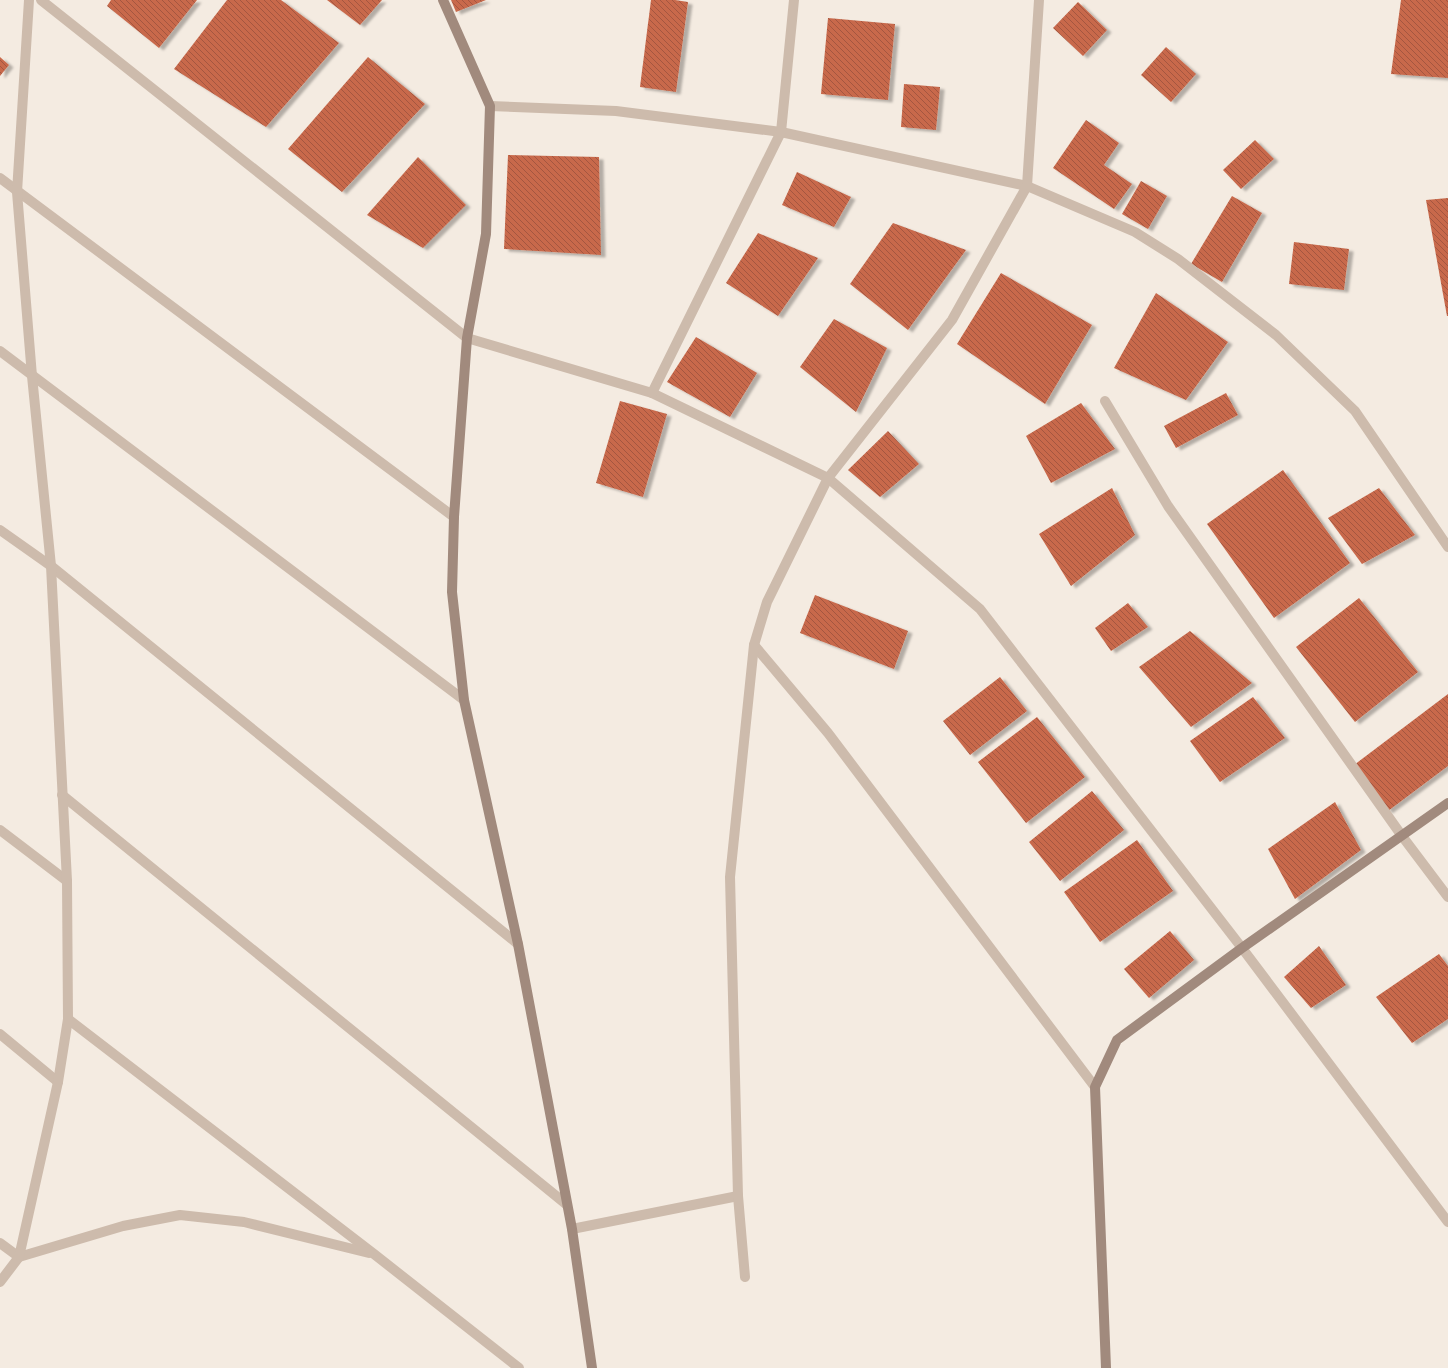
<svg xmlns="http://www.w3.org/2000/svg" width="1448" height="1368" font-family="Quicksand,sans-serif">
  <style>
    .building { fill: url(#building-back-hatch); filter: url(#shadow) }
    .lines { fill: none; stroke-linecap: round; stroke-linejoin: round }
    .street { stroke: #cdbbac; stroke-width: 10 }
    .secondary { stroke: #a18a7d; stroke-width: 10 }
  </style>
  <defs>
    <pattern id="building-back-hatch" width="6" height="6" patternUnits="userSpaceOnUse"><rect width="6" height="6" fill="#c8694b"/><path d="M-1 5l2 2M0 0l6 6M5-1l2 2" fill="none" stroke="#a4573f"/></pattern>
    <filter id="shadow"><feDropShadow dx="4.5" dy="2.5" stdDeviation="1" flood-color="#0004"/></filter>
  </defs>
  <rect width="100%" height="100%" fill="#f4ebe1"/>
  <g class="building">
    <polygon points="111,0 197,0 159,48 107,6"/>
    <polygon points="227,0 281,0 339,43 266,127 174,69"/>
    <polygon points="327,0 382,0 360,25"/>
    <polygon points="451,0 486,0 456,12"/>
    <polygon points="651,0 675,0 688,2 676,92 640,87"/>
    <polygon points="1401,0 1448,0 1448,78 1391,74"/>
    <polygon points="1078,2 1107,30 1083,56 1053,28"/>
    <polygon points="828,18 895,24 888,100 821,94"/>
    <polygon points="1166,47 1196,74 1171,102 1141,75"/>
    <polygon points="0,57 9,65 0,76"/>
    <polygon points="368,57 425,104 342,192 288,149"/>
    <polygon points="904,84 940,87 936,130 901,127"/>
    <polygon points="1086,120 1119,143 1104,165 1132,184 1114,209 1053,168"/>
    <polygon points="1255,140 1274,159 1241,189 1223,170"/>
    <polygon points="508,155 599,157 601,255 504,249"/>
    <polygon points="418,157 466,205 423,248 367,215"/>
    <polygon points="797,172 851,197 834,227 782,205"/>
    <polygon points="1141,181 1167,196 1148,229 1122,214"/>
    <polygon points="1232,196 1262,213 1222,282 1191,264"/>
    <polygon points="1448,198 1448,316 1447,316 1426,200"/>
    <polygon points="893,223 966,250 908,330 850,284"/>
    <polygon points="758,233 818,258 778,316 726,283"/>
    <polygon points="1294,242 1349,249 1344,290 1289,284"/>
    <polygon points="1001,273 1092,325 1045,404 957,344"/>
    <polygon points="1156,293 1228,342 1186,400 1114,368"/>
    <polygon points="834,319 887,348 856,412 800,367"/>
    <polygon points="696,337 757,373 730,417 667,382"/>
    <polygon points="1226,393 1238,415 1176,448 1164,426"/>
    <polygon points="620,401 667,414 643,497 596,483"/>
    <polygon points="1081,403 1115,449 1051,483 1026,436"/>
    <polygon points="888,431 919,464 880,497 848,470"/>
    <polygon points="1283,470 1350,563 1274,618 1207,524"/>
    <polygon points="1112,488 1135,535 1071,586 1039,534"/>
    <polygon points="1379,488 1415,535 1362,564 1328,518"/>
    <polygon points="815,595 908,631 894,669 800,633"/>
    <polygon points="1359,598 1418,672 1355,722 1296,647"/>
    <polygon points="1128,603 1148,627 1111,651 1095,628"/>
    <polygon points="1190,631 1252,683 1191,727 1139,667"/>
    <polygon points="1000,677 1027,711 970,755 943,721"/>
    <polygon points="1448,694 1448,766 1388,811 1354,765"/>
    <polygon points="1253,697 1285,738 1220,782 1190,741"/>
    <polygon points="1037,717 1085,777 1026,823 978,762"/>
    <polygon points="1092,791 1124,830 1060,881 1029,842"/>
    <polygon points="1335,802 1361,850 1295,899 1268,849"/>
    <polygon points="1137,840 1173,891 1100,942 1064,892"/>
    <polygon points="1170,931 1194,960 1149,998 1124,969"/>
    <polygon points="1319,946 1346,985 1311,1008 1284,977"/>
    <polygon points="1439,954 1448,966 1448,1019 1412,1043 1376,997"/>
  </g>
  <g class="lines">
    <g class="street">
      <polyline points="41,0 467,338 652,393 828,478 980,609 1242,948 1448,1222"/>
      <polyline points="490,106 616,111 781,132 1027,186 1135,232 1178,259 1276,335 1355,411 1448,547"/>
      <polyline points="0,178 454,517"/>
      <polyline points="0,351 464,700"/>
      <polyline points="652,393 781,132 794,0"/>
      <polyline points="1105,401 1168,506 1402,836 1448,897"/>
      <polyline points="0,530 51,566 518,944"/>
      <polyline points="754,645 828,733 1095,1087"/>
      <polyline points="62,795 566,1204"/>
      <polyline points="0,830 67,881"/>
      <polyline points="68,1019 374,1254 519,1368"/>
      <polyline points="0,1034 58,1082"/>
      <polyline points="572,1229 738,1196"/>
      <polyline points="0,1243 19,1257 123,1226 180,1215 244,1222 369,1253"/>
      <polyline points="745,1277 738,1196 730,877 754,645 767,602 828,478 952,320 1027,186 1039,0"/>
      <polyline points="0,1282 19,1257 58,1082 68,1019 67,881 51,566 32,376 17,192 29,0"/>
    </g>
    <g class="secondary">
      <polyline points="443,0 490,106 486,234 467,338 454,517 452,592 464,700 518,944 572,1229 592,1368"/>
      <polyline points="1106,1368 1095,1087 1117,1040 1242,948 1448,803"/>
    </g>
  </g>
</svg>
